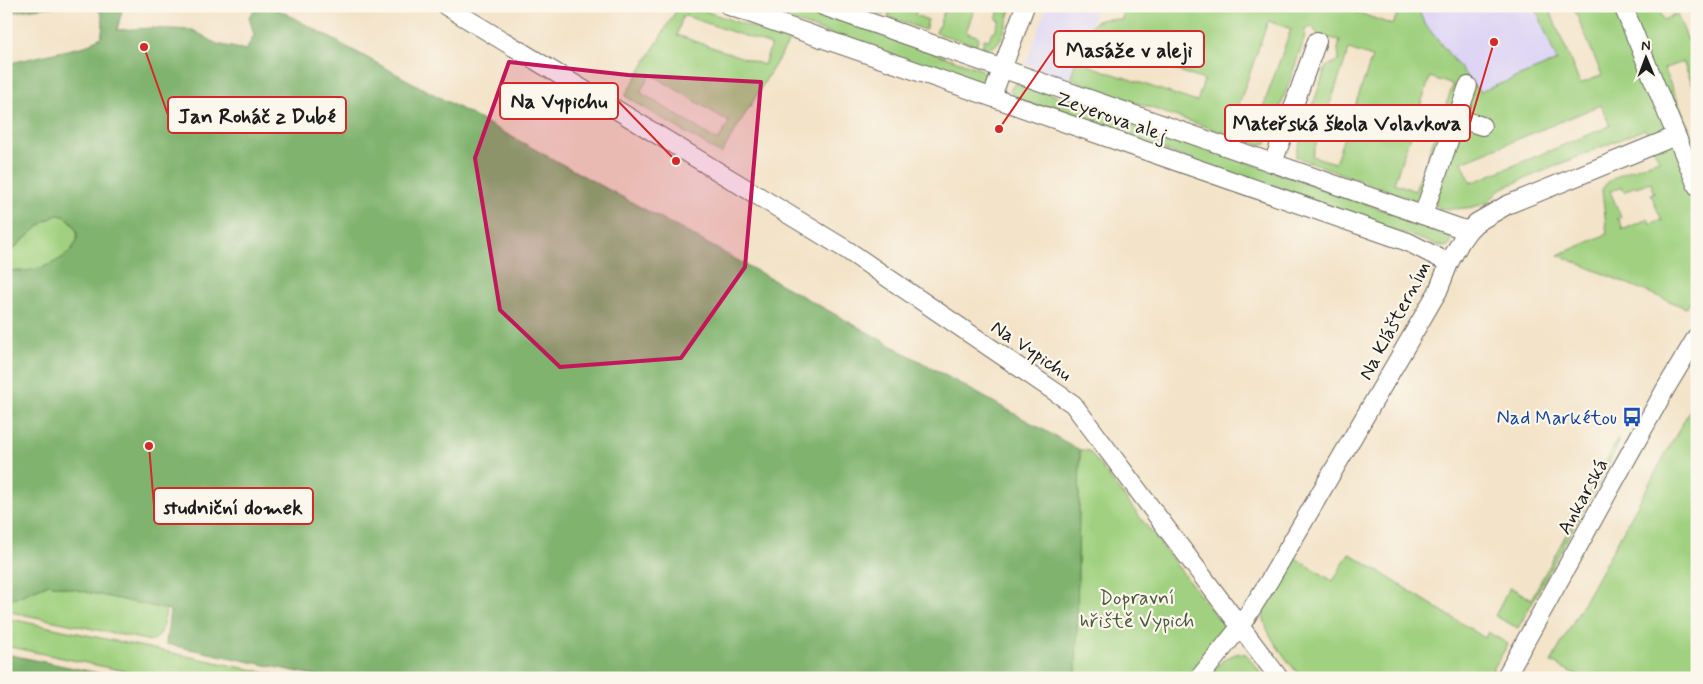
<svg xmlns="http://www.w3.org/2000/svg" width="1703" height="684" font-family="Mynerve,sans-serif">
  <style>
    .built { fill: #ded5f5 }
    .green { fill: #a1d180; stroke: #5e764e; fill-rule: evenodd }
    .forest { fill: #80b36e; stroke: #4e6845 }
    .lines { fill: none; stroke-linecap: round; stroke-linejoin: round }
    .minor-casing { stroke: #676258; stroke-width: 20 }
    .minor { stroke: #fff; stroke-width: 18 }
    .marked { fill: #c2185b; fill-opacity: 0.2; stroke: #c2185b; stroke-width: 4; stroke-linejoin: round }
    .labels { text-anchor: middle; stroke-width: 4.5; stroke-linejoin: round; paint-order: stroke }
    .street-label { font-size: 20px; fill: #1c1c1c; stroke: #fbf7ec }
    .transit-label { font-size: 20px; fill: #164399; stroke: #fbf7ec; text-anchor: end }
    .park-label { font-size: 20px; fill: #4b5b3f; stroke: #fbf7ec }
    .leader { fill: none; stroke: #d62828; stroke-width: 2 }
    .callout-dot { fill: #d62828; stroke: #fbf7ec; stroke-width: 2 }
    .callout { fill: #fbf7ec; stroke: #d62828; stroke-width: 2 }
    .callout-label { font-size: 21px; text-anchor: middle; font-weight: bold; fill: #1c1c1c }
  </style>
  <rect width="100%" height="100%" fill="#fbf7ec"/>
  <filter id="ink" filterUnits="userSpaceOnUse"><feTurbulence type="fractalNoise" baseFrequency=".02" numOctaves="2"/><feDisplacementMap in="SourceGraphic" scale="10" xChannelSelector="R" yChannelSelector="G"/><feConvolveMatrix kernelMatrix="1 2 1 2 8 2 1 2 1" color-interpolation-filters="sRGB"/></filter>
  <filter id="wash" filterUnits="userSpaceOnUse"><feTurbulence type="fractalNoise" baseFrequency=".0096" numOctaves="4" result="noise"/><feDisplacementMap in="SourceGraphic" scale="20" xChannelSelector="R" yChannelSelector="G"/><feGaussianBlur stdDeviation="1.12" result="paint"/><feColorMatrix in="noise" values="0 0 0 0 0 0 0 0 0 0 0 0 0 0 0 0 0 1.4 0 .05"/><feComposite in="paint" operator="in"/></filter>
  <g filter="url(#wash)">
    <rect width="100%" height="100%" fill="#f3e3c8"/>
    <g class="built">
      <polygon points="1047,6 1098,6 1068,79 1026,64"/>
      <polygon points="1417,6 1535,6 1557,61 1479,92 1424,23"/>
    </g>
    <g class="green">
      <path d="M679 6H690L790 40 721 154 625 96ZM683 15 771 45 764 65 677 35ZM651 74 729 122 718 141 640 92Z"/>
      <polygon points="749,6 800,6 980,69 983,72 984,78 978,84"/>
      <polygon points="857,6 887,6 883,15"/>
      <polygon points="891,6 918,6 915,15 928,20 925,30 888,17"/>
      <polygon points="946,6 984,6 983,9 975,7 966,32 979,37 976,45 936,33"/>
      <path d="M986 6H1002L1011 9C1006 23 1002 54 982 47L984 39 989 40 992 31 995 32 999 20 996 19 999 11Z"/>
      <path d="M1112 6H1130L1138 9 1140 6H1339L1393 25 1400 6H1417L1424 23 1469 79 1419 199 1414 200 1296 157V154L1326 67 1339 60 1338 49 1340 40 1319 36 1312 26 1305 30 1304 40 1269 139 1266 143 1259 145 1087 86 1072 78C1072 67 1085 29 1094 23 1103 17 1113 19 1122 20L1123 13ZM1268 21 1291 29 1253 135 1231 127ZM1097 43 1204 80 1197 102 1090 66ZM1349 49 1372 57 1335 163 1312 156ZM1430 77 1453 85 1415 191 1394 183Z"/>
      <path d="M1535 6H1548L1580 84 1602 75 1573 6H1658L1663 20 1677 14 1697 62V94L1683 62 1664 69 1697 146V290L1686 308 1558 255 1607 234 1602 190C1607 176 1645 165 1659 160L1645 129 1500 189C1497 192 1493 198 1489 201 1476 209 1453 210 1438 208L1435 202 1467 115 1473 84 1480 92 1557 61ZM1601 105 1610 126 1471 183 1462 162ZM1651 182 1653 192H1655L1651 194 1662 221 1660 220 1651 223V225L1648 219 1622 230 1623 229 1619 219H1617L1621 217 1610 191 1621 188V186L1624 192 1635 186 1636 187Z"/>
      <path d="M1016 83H1019L1449 233 1451 243 1448 246 1443 247 1014 98C1009 93 1010 87 1016 83Z"/>
      <path d="M57 215C65 216 69 218 73 224 95 254 21 283 6 267L8 253 44 222Z"/>
      <polygon points="1697,397 1697,678 1583,678 1551,662"/>
      <polygon points="1618,439 1615,452 1518,628 1495,616 1510,587 1531,599"/>
      <polygon points="1080,450 1089,451 1229,633 1193,678 1076,678"/>
      <path d="M1349 553 1485 638 1488 632 1508 644 1488 678H1301C1289 661 1258 629 1264 607 1268 591 1283 571 1292 556L1333 581Z"/>
      <path d="M49 584 166 609C164 620 164 637 151 641L6 611V597L13 599Z"/>
      <polygon points="6,618 291,678 157,678 6,646"/>
      <polygon points="1238,653 1246,654 1265,678 1206,678 1224,659"/>
    </g>
    <g class="forest">
      <path d="M6 6H123L117 30 151 28 193 30 217 44 246 50 254 35 249 16 260 6H272L701 240 1080 450 1076 678H327L166 644 170 610 49 584 13 599 6 597V267C20 282 96 255 73 224 69 218 65 216 57 215L44 222 6 255V64L85 46 101 37C103 26 105 18 98 9 67 4 36 7 6 14Z"/>
      <polygon points="6,654 122,678 6,678"/>
    </g>
  </g>
  <g filter="url(#ink)">
    <g class="lines">
      <defs>
        <g id="minor">
          <polyline points="446,6 847,250 1073,404 1279,678"/>
          <polyline points="729,6 1408,242 1449,263"/>
          <polyline points="823,6 1468,231"/>
          <polyline points="1623,6 1697,186"/>
          <polyline points="992,97 1025,6"/>
          <polyline points="1457,118 1482,126"/>
          <polyline points="1273,163 1317,41"/>
          <polyline points="1423,215 1468,86"/>
          <polyline points="1199,678 1240,627 1269,581 1438,291 1449,263 1461,241 1468,231 1476,223 1507,205 1676,136"/>
          <polyline points="1505,678 1666,388 1697,336"/>
        </g>
      </defs>
      <use href="#minor" class="minor-casing"/>
      <use href="#minor" class="minor"/>
    </g>
  </g>
  <path class="marked" d="M509 62 628 75 761 82 745 267 681 358 560 367 500 310 475 158Z"/>
  <defs>
    <symbol id="bus-bare" viewBox="-9 -9 18 18"><path d="M-5-6H5V4H4V6H2V4H-2V6H-4V4H-5ZM-3.5-4V0h7V-4ZM-3.5 1.2v1.5H-2V1.2ZM2 1.2v1.5H3.5V1.2Z" fill="#1a4fb4" stroke="#fbf7ec" stroke-width="2.5" paint-order="stroke"/></symbol>
  </defs>
  <g fill-rule="evenodd">
    <use href="#bus-bare" x="1618" y="403" width="28" height="28"/>
  </g>
  <g class="labels">
    <g class="street-label">
      <text transform="translate(1112 116) rotate(19)" y="7">Zeyerova alej</text>
      <text transform="translate(1394 320) rotate(-62)" y="7">Na Klášterním</text>
      <text transform="translate(1032 350) rotate(34)" y="7">Na Vypichu</text>
      <text transform="translate(1582 496) rotate(-61)" y="7">Ankarská</text>
    </g>
    <g class="transit-label">
      <text x="1617" y="424">Nad Markétou</text>
    </g>
    <g class="park-label">
      <text x="1137" y="604">Dopravní<tspan x="1137" dy="23">hřiště Vypich</tspan></text>
    </g>
  </g>
  <path class="leader" d="M999 129L1054 49M676 161L618 101M144 47L168 115M1494 42L1470 123M149 446L154 506"/>
  <g class="callout-dot">
    <circle cx="999" cy="129" r="5"/>
    <circle cx="676" cy="161" r="5"/>
    <circle cx="144" cy="47" r="5"/>
    <circle cx="1494" cy="42" r="5"/>
    <circle cx="149" cy="446" r="5"/>
  </g>
  <g class="callout">
    <rect x="1054" y="31" width="150" height="36" rx="5"/>
    <rect x="500" y="83" width="118" height="36" rx="5"/>
    <rect x="168" y="97" width="178" height="36" rx="5"/>
    <rect x="1225" y="105" width="245" height="36" rx="5"/>
    <rect x="154" y="488" width="159" height="36" rx="5"/>
  </g>
  <g class="callout-label">
    <text x="1129" y="57">Masáže v aleji</text>
    <text x="559" y="108">Na Vypichu</text>
    <text x="257" y="123">Jan Roháč z Dubé</text>
    <text x="1347" y="130">Mateřská škola Volavkova</text>
    <text x="233" y="514">studniční domek</text>
  </g>
  <rect width="1703" height="684" fill="none" stroke="#fbf7ec" stroke-width="25"/>
  <g transform="translate(1646 58) rotate(359)" stroke="#fbf7ec" stroke-width="4" paint-order="stroke">
  <path d="M0-4L9 19L0 12L-9 19Z" fill="#1c1c1c"/>
  <text y="-8" font-size="14" font-weight="bold" text-anchor="middle" fill="#1c1c1c">N</text>
  </g>
</svg>
